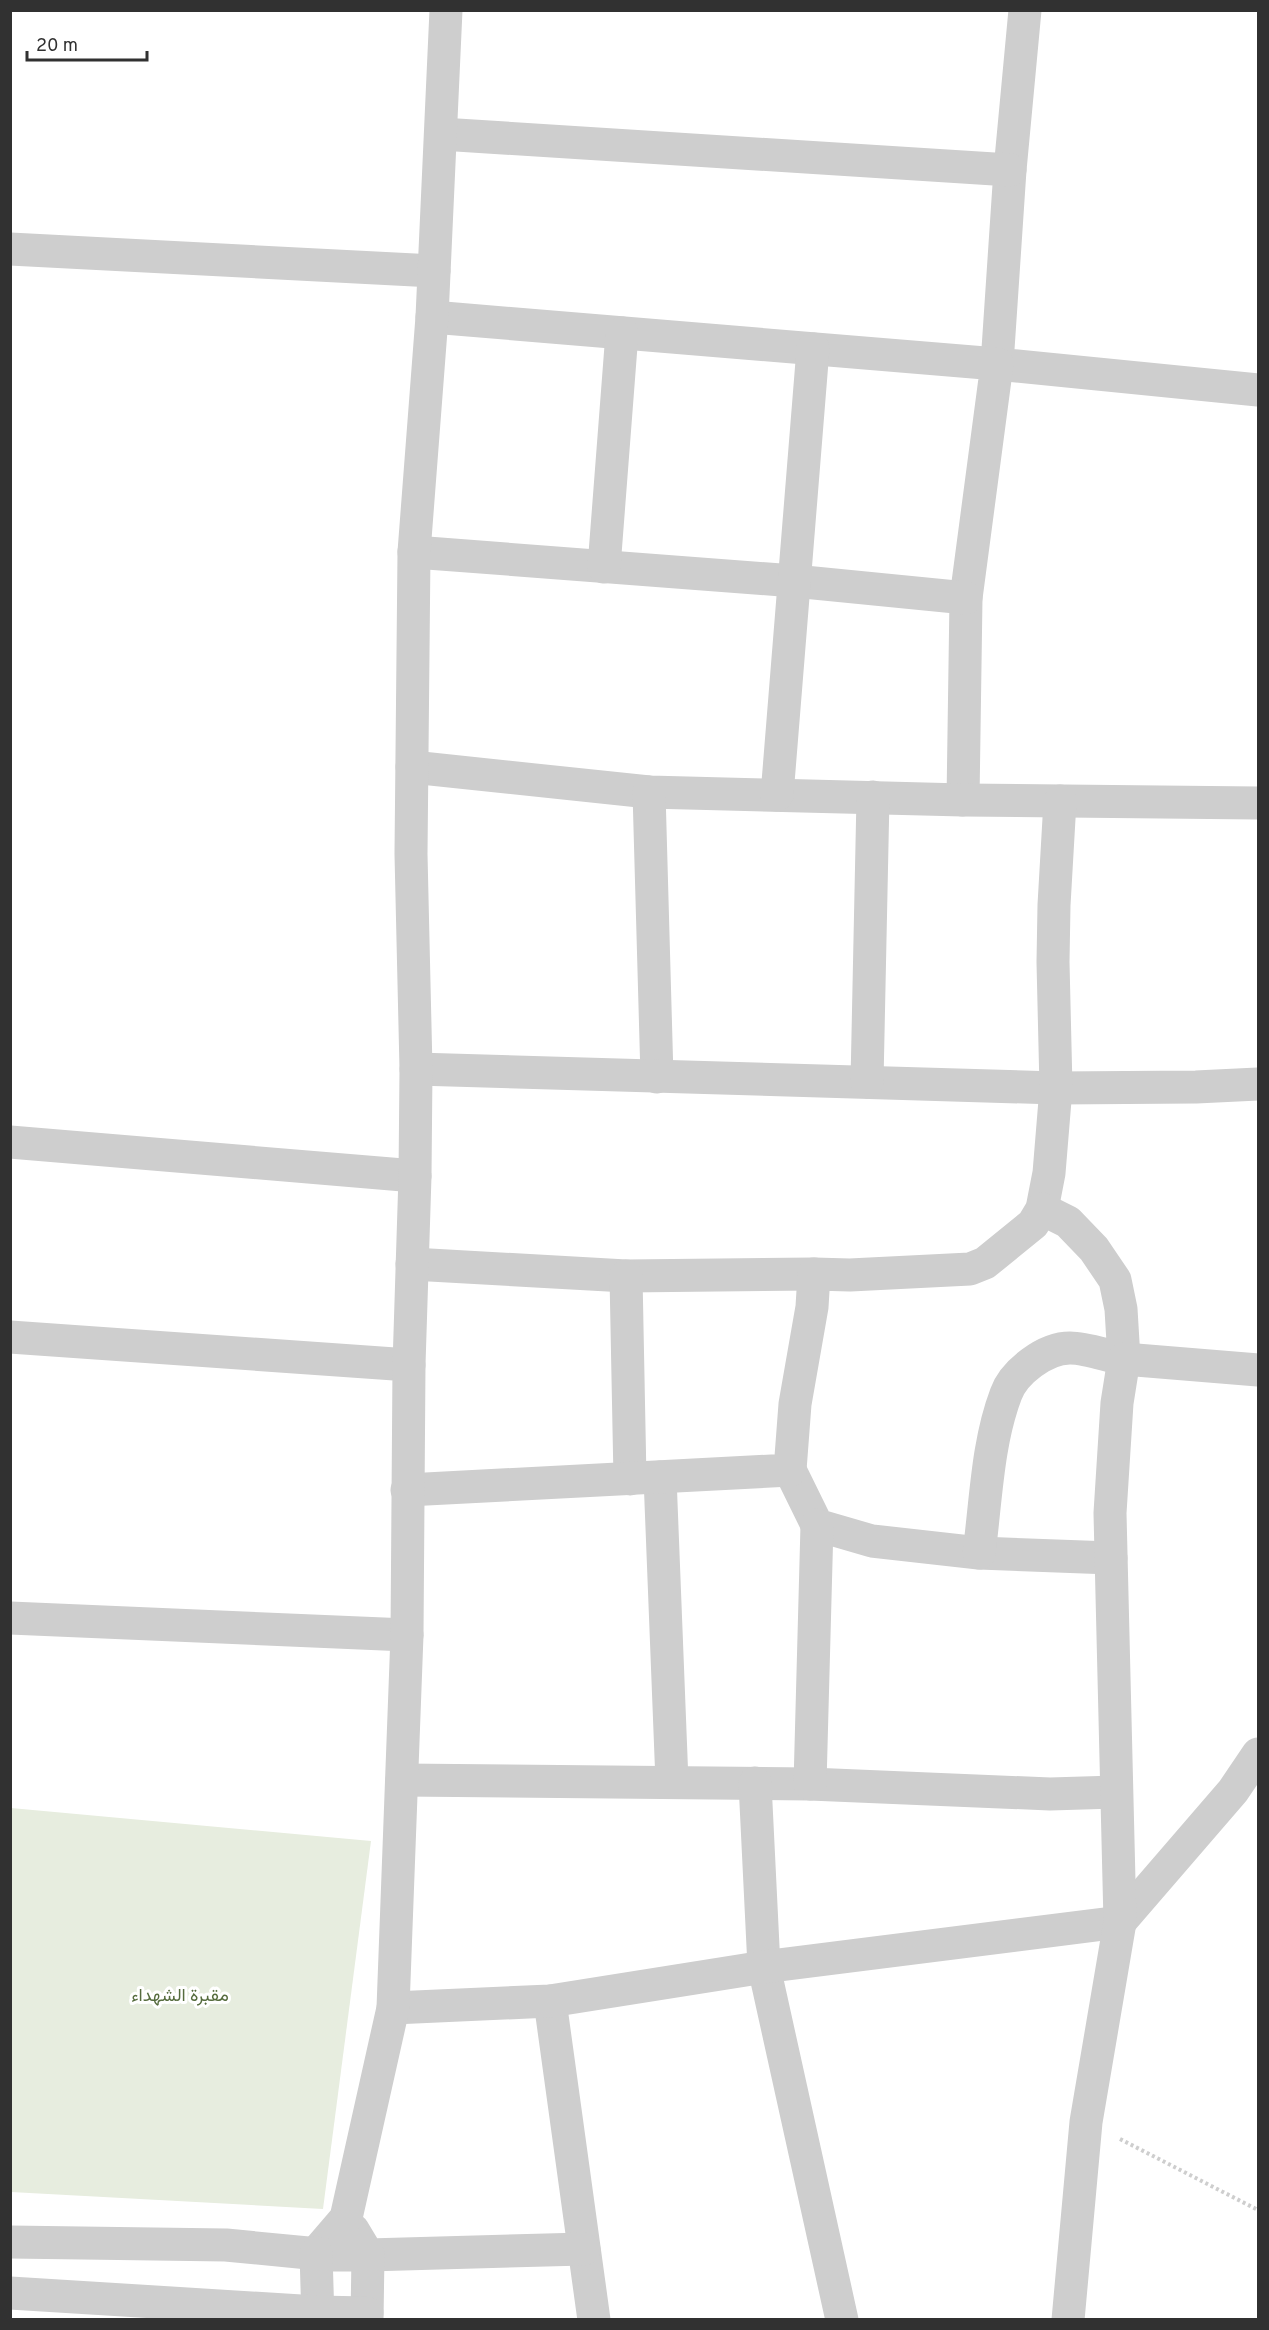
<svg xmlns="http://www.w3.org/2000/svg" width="1269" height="2330" font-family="Overpass,Vazirmatn,sans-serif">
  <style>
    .green { fill: #e7eddf }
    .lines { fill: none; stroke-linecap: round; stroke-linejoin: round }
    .path { stroke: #cecece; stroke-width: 4; stroke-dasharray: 3 3; stroke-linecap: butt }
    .minor { stroke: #cecece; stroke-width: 33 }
    .tertiary { stroke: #cecece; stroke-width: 33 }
    .labels { text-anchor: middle; stroke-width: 6; stroke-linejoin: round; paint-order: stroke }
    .park-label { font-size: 18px; fill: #566c3e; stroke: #fff }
  </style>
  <rect width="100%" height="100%" fill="#fff"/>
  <polygon class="green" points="11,1808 371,1841 323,2209 11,2192"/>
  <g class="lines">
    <polyline class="path" points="1120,2139 1258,2210"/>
    <g class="minor">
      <polyline points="1025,10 1010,170 997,364 1258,390"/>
      <polyline points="441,134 1010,170"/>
      <polyline points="10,249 434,271"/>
      <polyline points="432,317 997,364 966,598 963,800"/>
      <polyline points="414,552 794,581 966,598"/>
      <polyline points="604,567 622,333"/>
      <polyline points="412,767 649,792 963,800 1258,803"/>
      <polyline points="649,792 657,1077"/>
      <polyline points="777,795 813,349"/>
      <polyline points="416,1069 1056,1088 1196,1087 1258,1084"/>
      <polyline points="867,1082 873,797"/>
      <polyline points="10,1142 415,1176"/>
      <polyline points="412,1264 626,1276 814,1274"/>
      <polyline points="626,1276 630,1479"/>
      <polyline points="10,1337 409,1365"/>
      <polyline points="790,1470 817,1525 872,1541 979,1553 1111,1558"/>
      <polyline points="660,1477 672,1782"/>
      <polyline points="407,1490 790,1470 795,1404 812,1307 814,1274 850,1275 970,1269 985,1263 1033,1224 1042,1209 1049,1173 1056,1088 1053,962 1054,905 1060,801"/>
      <path d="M979 1553C986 1501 987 1444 1006 1394 1014 1372 1045 1348 1070 1348 1087 1348 1107 1356 1124 1359L1121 1309 1115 1280 1094 1249 1068 1222 1042 1209"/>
      <polyline points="10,1618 407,1635"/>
      <polyline points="402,1780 810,1784 1050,1794 1116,1792"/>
      <polyline points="755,1783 764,1967 842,2320"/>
      <polyline points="810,1784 817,1525"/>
      <polyline points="550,2001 594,2320"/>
      <polyline points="393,2008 550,2001 764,1967 1120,1922 1233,1791 1258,1754"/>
      <polyline points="353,2230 368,2255 584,2249"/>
      <polyline points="316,2253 346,2218 393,2008 407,1635 409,1365 415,1176 416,1069 411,854 414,552 432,317 446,10"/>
      <polyline points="1068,2320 1086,2122 1120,1922 1110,1513 1117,1403 1124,1359 1258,1370"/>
    </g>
    <g class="tertiary">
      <polyline points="10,2242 226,2245 329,2255 368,2255 367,2320"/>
      <polyline points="316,2253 318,2320"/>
      <polyline points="10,2293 317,2312 367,2313"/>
    </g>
  </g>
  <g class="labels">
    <g class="park-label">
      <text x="180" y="2001">مقبرة الشهداء</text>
    </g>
  </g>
  <rect width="1269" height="2330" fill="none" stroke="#313131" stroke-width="24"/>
  <path d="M27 51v9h120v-9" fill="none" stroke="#313131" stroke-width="3"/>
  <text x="36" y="51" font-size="18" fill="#313131" stroke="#ffffff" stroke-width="4.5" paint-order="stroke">20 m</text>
</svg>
